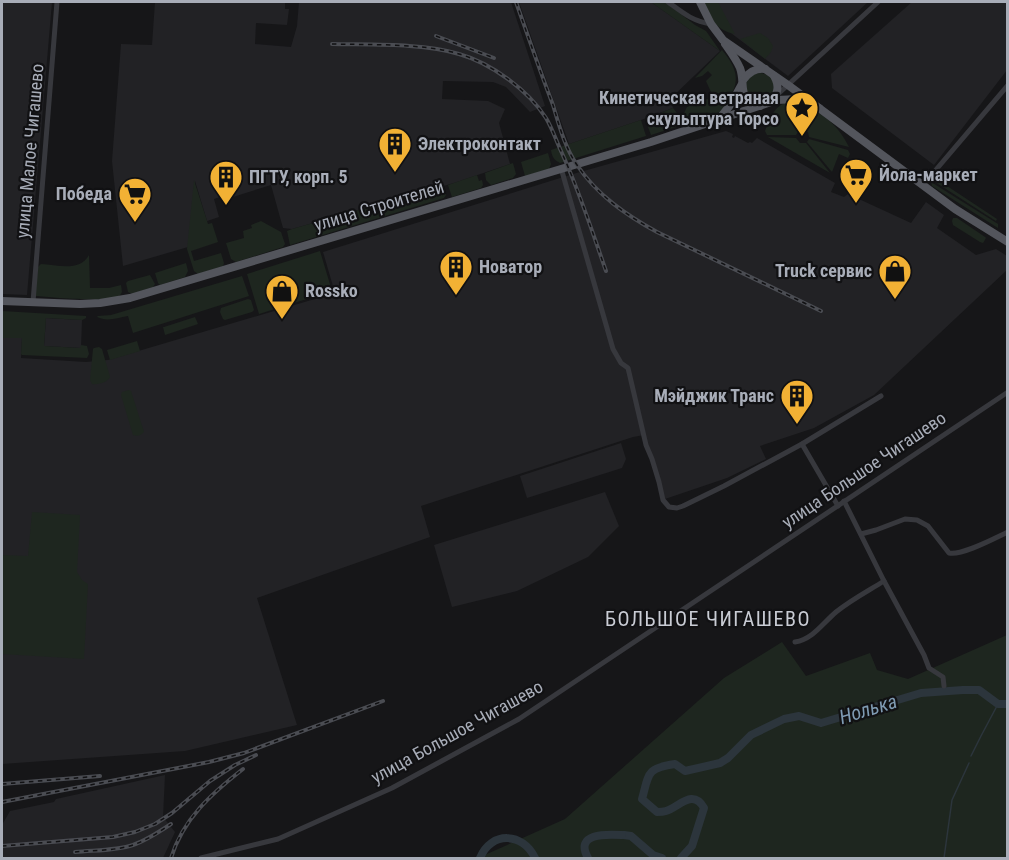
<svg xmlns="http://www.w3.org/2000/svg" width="1009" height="860" font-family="'Roboto Condensed',sans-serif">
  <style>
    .built { fill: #222225 }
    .green { fill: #1e261f }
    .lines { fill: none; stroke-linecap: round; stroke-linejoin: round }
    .stream { stroke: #2c353c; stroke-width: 1.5 }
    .river { stroke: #2c353c; stroke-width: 8 }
    .street { stroke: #37383d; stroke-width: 5 }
    .primary { stroke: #53555c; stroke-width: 8 }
    .rail-casing { stroke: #4a4c52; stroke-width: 4 }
    .rail { stroke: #111113; stroke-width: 1.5; stroke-dasharray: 4.5; stroke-linecap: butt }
    .labels { text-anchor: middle; stroke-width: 4.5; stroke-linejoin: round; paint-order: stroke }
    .poi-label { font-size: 18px; font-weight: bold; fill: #a8adb8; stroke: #111113; text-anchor: start }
    .street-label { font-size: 18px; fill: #a8adb8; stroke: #111113 }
    .neighbourhood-label { font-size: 20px; letter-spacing: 1.5px; fill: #c9ccd4; stroke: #111113 }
    .water-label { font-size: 20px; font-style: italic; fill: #7f9bb3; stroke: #111113 }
  </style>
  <rect width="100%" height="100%" fill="#161618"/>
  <g class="built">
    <polygon points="2,2 52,2 27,295 2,294"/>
    <polygon points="155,2 285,2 285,9 289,9 287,25 256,23 255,44 291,47 297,26 299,2 511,2 545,106 530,112 506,87 493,82 443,81 442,99 488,101 505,109 499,123 510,164 454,183 292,229 283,228 271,185 233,197 231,193 214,199 219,217 207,221 195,181 188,247 123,266 112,161 121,44 152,45"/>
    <polygon points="519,2 651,2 720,51 670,99 673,108 641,120 569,144"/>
    <polygon points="708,2 868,2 788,76 719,24"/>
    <polygon points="912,2 1007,2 1007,70 934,165 832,88 831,74"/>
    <polygon points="726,131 733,134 732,137 734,138 735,136 748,143 750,142 752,143 757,138 835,183 831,192 844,197 848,194 911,223 926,202 944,215 937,228 976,255 996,249 1007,256 1007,270 874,395 814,428 760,446 766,459 727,478 665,499 644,435 633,437 421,506 430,537 257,598 297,725 185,751 2,764 2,338 22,338 21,358 86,362 108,360 335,293 323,252 573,174"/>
    <polygon points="46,318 82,320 81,348 44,346"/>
    <polygon points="621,443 626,459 622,468 527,498 520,476"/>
    <polygon points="605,492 619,526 588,557 517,591 452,607 434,545"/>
    <polygon points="165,775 163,817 175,832 163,858 2,858 2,825 10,811 54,802 56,799"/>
  </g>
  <g class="green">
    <polygon points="651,2 665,2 695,25 706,31 720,51"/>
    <path d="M702 2H718L735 34C715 30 711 18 702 2Z"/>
    <polygon points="760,33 768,38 773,46 771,52 765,59 740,39"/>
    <path d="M722 50C733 63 741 77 732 93L721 96 711 92 706 81 712 75 708 71 702 76 695 78Z"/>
    <circle cx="760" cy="87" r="14"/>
    <polygon points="707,99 723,101 729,100 720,112 686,124 682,117 687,107"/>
    <path d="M787 102C814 105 837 122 849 147L809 137 808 132 804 130 798 132 796 135H767L765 131C770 119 773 107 787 102Z"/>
    <polygon points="673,108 677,113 676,127 651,135 645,119"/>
    <path d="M641 120 646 136 560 163C554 160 552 157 551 150Z"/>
    <polygon points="768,137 796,138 800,143 806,143 830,173"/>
    <polygon points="809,139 848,150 850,154 848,158 839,154 832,172 807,142"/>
    <polygon points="548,153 551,164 549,169 525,176 521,162"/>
    <polygon points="513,163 516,174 513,178 491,185 486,180 485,173"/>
    <polygon points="477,175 479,181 482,180 483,185 481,188 452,197 448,185"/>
    <polygon points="935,176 946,182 947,186 997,219 996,221 932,180"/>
    <polygon points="194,180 208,224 212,223 218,242 191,251 194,261 221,253 224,263 223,266 198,274 194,271 187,249"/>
    <polygon points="931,182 998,224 998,228 932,186"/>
    <polygon points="443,186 446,195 444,198 290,245 287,231 292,229"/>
    <polygon points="953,218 957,218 985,237 986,238 983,243 980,242 953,225 952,221"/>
    <polygon points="261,221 281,232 285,244 283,247 236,262 231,259 226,243 244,238 243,231 252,228 251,225"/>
    <polygon points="320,251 332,291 259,314 247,274"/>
    <path d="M89 255 90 288H109L121 285 122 292C121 293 121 295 119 296 109 303 50 297 35 296L38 267 41 264C58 265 80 272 89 255Z"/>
    <polygon points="186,263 188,271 185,277 160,285 158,283 155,273"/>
    <polygon points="150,275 155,284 153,287 132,294 128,292 126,283 128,281"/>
    <path d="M242 276 249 296 133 333 128 316C117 318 107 322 97 317L98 316 111 315Z"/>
    <polygon points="248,299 251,300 254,310 252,312 225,320 223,319 220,312 221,308"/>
    <polygon points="2,311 86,316 86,318 82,320 46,318 44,346 80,348 81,345 87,346 89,354 87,358 22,355 21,354 22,338 2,338"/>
    <polygon points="195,317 198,324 165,335 163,327 164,327"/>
    <polygon points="137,341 140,351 110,360 107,350"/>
    <path d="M99 347 102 349 110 377C108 382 98 385 92 384L90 380 93 349 94 348Z"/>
    <path d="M129 390 131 391 144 432C141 435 138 437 133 435L121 395 122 392Z"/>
    <polygon points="32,512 80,515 77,572 82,580 88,584 84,659 2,654 2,555 28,556"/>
    <polygon points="1007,635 1007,858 478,858 565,819 724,678 782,642 806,676 870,653 877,670 908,679"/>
  </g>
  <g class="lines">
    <g class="stream">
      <polyline points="971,756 981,736 998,704"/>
      <polyline points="944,858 952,800 969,763"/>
    </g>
    <g class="river">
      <polyline points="624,835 631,836 653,855 662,858"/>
      <path d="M480 858C491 831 523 832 535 858"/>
      <path d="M588 858C574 833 606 834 622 835"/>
      <path d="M681 858 692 846 704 808C693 788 679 807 666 811 663 812 660 812 657 812L642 799C649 774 646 768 675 764L685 771 720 763 728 758 751 735 784 719 799 716 821 723 921 693 963 690H979L998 704H1008"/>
    </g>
    <g class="street">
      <path d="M668 2C683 13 692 21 711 24"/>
      <polyline points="777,95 878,2"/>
      <polyline points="561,168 613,349 621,363 628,368 646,445 652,459 659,482 663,500 669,507 677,508 683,506 724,486 802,444 881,396"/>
      <polyline points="923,185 1008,85"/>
      <polyline points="33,302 57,2"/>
      <polyline points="802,444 838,506"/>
      <polyline points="844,501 884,581 924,655 929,668 943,677 944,686"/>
      <path d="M861 534 876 530 905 519 917 520 928 526 949 553C962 556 995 538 1008 532"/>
      <path d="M795 642C813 639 822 624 836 612 851 600 868 591 884 581"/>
      <polyline points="201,858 278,839 392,788 519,719 1008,392"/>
    </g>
    <g class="primary">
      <polyline points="700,2 711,24 723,40 788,85 955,209 1008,242"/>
      <path d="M725 44C730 51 736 59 740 68 746 84 736 101 760 106"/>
      <path d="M743 80C749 72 755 68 765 69"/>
      <path d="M770 102C778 95 780 86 774 76"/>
      <polyline points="720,118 731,104 742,84"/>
      <polyline points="2,301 80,304 100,303 130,298 651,142 777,100 798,99 819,108"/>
    </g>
    <defs>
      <g id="rail">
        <path d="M516 2C528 36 540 71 553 105 559 125 565 148 577 165 597 195 626 215 657 232L821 311"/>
        <polyline points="436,36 494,58"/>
        <path d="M332 44C371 45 423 43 459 54 491 63 528 90 546 118 552 128 556 140 561 151 579 190 592 231 606 271"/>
        <polyline points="2,784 100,776"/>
        <polyline points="2,802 209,762 244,753 383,701"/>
        <polyline points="2,846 113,837 135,832 155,824 172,813 210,781 235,765 256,755"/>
        <path d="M75 852C94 850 115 851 133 845 147 840 159 832 171 824"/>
        <path d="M171 858C183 819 211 794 243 769"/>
      </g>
    </defs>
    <use href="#rail" class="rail-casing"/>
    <use href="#rail" class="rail"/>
  </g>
  <defs>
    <symbol id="sight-pin" viewBox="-11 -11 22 30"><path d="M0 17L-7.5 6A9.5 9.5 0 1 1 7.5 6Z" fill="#f2b134" stroke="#111113"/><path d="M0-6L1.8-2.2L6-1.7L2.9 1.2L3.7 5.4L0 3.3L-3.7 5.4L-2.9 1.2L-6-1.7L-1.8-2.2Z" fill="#111"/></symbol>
    <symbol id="building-pin" viewBox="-11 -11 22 30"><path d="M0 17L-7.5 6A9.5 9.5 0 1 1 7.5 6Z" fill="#f2b134" stroke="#111113"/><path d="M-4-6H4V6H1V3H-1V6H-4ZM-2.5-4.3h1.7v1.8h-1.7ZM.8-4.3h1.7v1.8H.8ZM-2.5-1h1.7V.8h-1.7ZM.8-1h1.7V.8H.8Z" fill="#111"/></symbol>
    <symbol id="supermarket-pin" viewBox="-11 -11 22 30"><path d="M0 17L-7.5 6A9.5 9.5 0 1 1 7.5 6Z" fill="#f2b134" stroke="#111113"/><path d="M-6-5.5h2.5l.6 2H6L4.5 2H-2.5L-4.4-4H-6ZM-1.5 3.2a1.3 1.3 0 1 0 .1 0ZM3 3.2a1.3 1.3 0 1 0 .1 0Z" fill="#111"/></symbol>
    <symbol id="shop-pin" viewBox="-11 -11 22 30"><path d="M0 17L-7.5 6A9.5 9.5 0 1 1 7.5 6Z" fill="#f2b134" stroke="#111113"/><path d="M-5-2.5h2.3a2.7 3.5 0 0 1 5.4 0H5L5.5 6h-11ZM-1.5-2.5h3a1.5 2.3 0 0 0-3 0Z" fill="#111"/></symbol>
  </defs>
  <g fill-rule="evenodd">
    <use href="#sight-pin" x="783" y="89" width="38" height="52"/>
    <use href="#building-pin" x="376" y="125" width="38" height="52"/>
    <use href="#supermarket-pin" x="837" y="156" width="38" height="52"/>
    <use href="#building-pin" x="207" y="158" width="38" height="52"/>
    <use href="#supermarket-pin" x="116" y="175" width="38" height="52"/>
    <use href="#building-pin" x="437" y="248" width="38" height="52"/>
    <use href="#shop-pin" x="876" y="252" width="38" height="52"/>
    <use href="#shop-pin" x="263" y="272" width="38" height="52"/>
    <use href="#building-pin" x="778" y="377" width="38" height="52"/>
  </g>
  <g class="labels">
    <g class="poi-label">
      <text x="779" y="104" text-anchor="end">Кинетическая ветряная<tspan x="779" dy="21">скульптура Торсо</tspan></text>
      <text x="418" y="150">Электроконтакт</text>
      <text x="879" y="181">Йола-маркет</text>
      <text x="249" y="183">ПГТУ, корп. 5</text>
      <text x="112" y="200" text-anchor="end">Победа</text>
      <text x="479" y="273">Новатор</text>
      <text x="872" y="277" text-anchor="end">Truck сервис</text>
      <text x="305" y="297">Rossko</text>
      <text x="774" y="402" text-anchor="end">Мэйджик Транс</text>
    </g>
    <g class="street-label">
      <text transform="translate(30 151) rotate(-85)" y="6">улица Малое Чигашево</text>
      <text transform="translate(379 206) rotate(-17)" y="6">улица Строителей</text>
      <text transform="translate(864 470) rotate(-34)" y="6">улица Большое Чигашево</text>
      <text transform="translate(457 732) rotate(-29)" y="6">улица Большое Чигашево</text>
    </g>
    <g class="neighbourhood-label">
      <text x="708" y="626">БОЛЬШОЕ ЧИГАШЕВО</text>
    </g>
    <g class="water-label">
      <text transform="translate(868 709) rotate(-17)" y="7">Нолька</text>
    </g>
  </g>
  <rect width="1009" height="860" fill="none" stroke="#a8adb8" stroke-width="6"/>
</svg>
